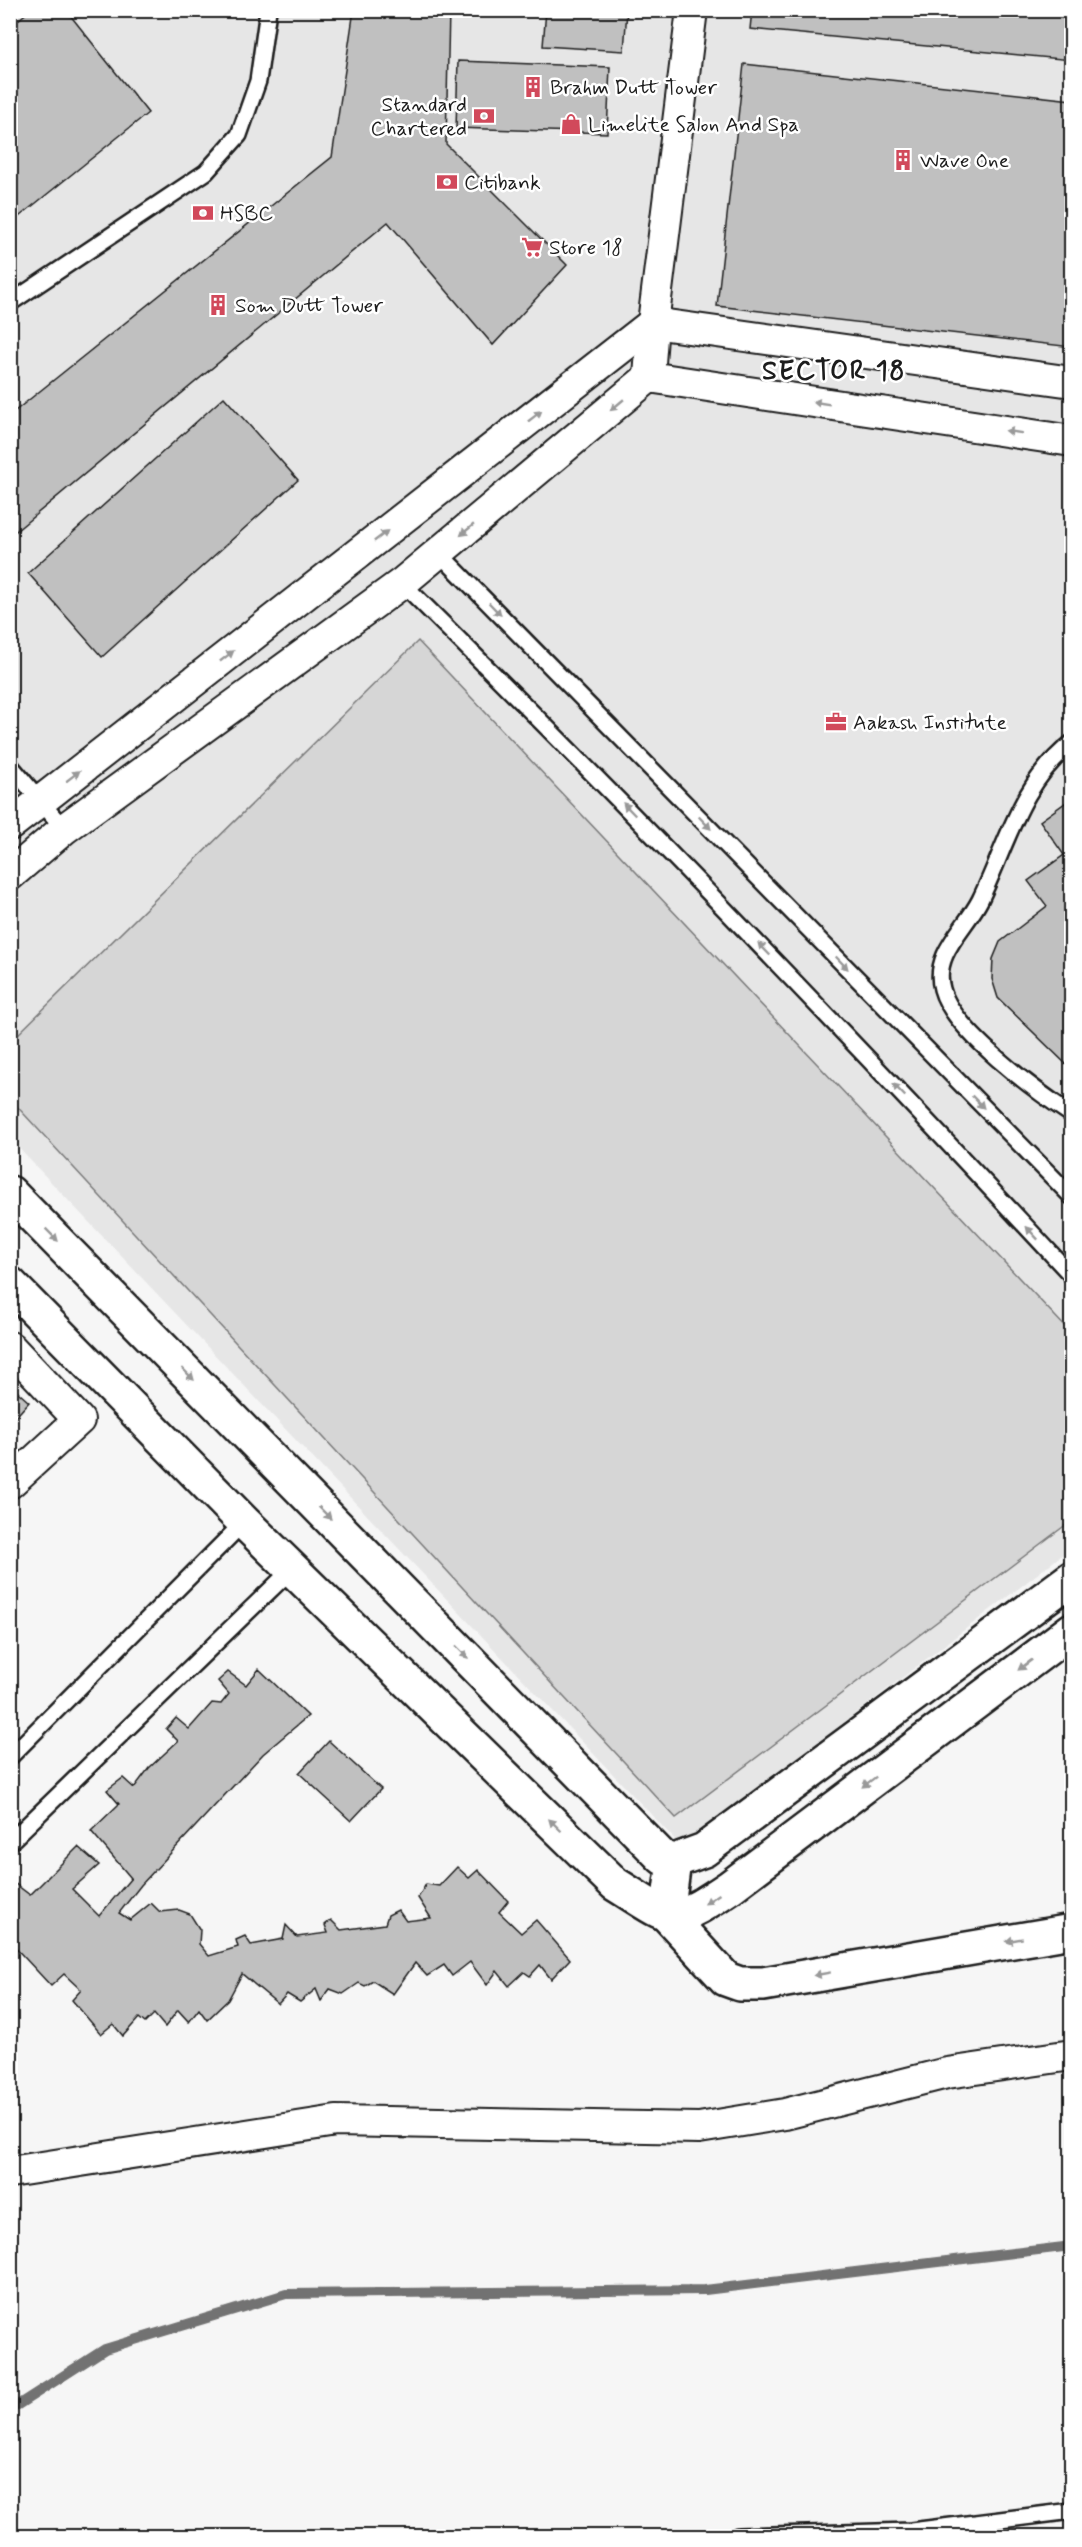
<svg xmlns="http://www.w3.org/2000/svg" width="1082" height="2547" font-family="Mynerve,sans-serif">
  <style>
    .built { fill: #e6e6e6 }
    .green { fill: #d6d6d6; stroke: #797979; stroke-width: 1.5 }
    .lines { fill: none; stroke-linecap: round; stroke-linejoin: round }
    .stream { stroke: #727272; stroke-width: 10 }
    .building { fill: #c0c0c0; stroke: #1c1c1c; stroke-width: 1.5 }
    .service-casing { stroke: #1c1c1c; stroke-width: 20 }
    .minor-casing { stroke: #1c1c1c; stroke-width: 34 }
    .tertiary-casing { stroke: #1c1c1c; stroke-width: 38 }
    .service { stroke: #fff; stroke-width: 15 }
    .minor { stroke: #fff; stroke-width: 30 }
    .tertiary { stroke: #fff; stroke-width: 33 }
    .oneway { fill: #999 }
    .labels { text-anchor: middle; stroke-width: 5; stroke-linejoin: round; paint-order: stroke }
    .poi-label { font-size: 21px; fill: #1c1c1c; stroke: #fff; text-anchor: start }
    .district-label { font-size: 27px; font-weight: bold; letter-spacing: 1.5px; fill: #1c1c1c; stroke: #fff }
  </style>
  <rect width="100%" height="100%" fill="#f6f6f6"/>
  <filter id="ink" filterUnits="userSpaceOnUse"><feTurbulence type="fractalNoise" baseFrequency=".0167" numOctaves="2"/><feDisplacementMap in="SourceGraphic" scale="12" xChannelSelector="R" yChannelSelector="G"/><feConvolveMatrix kernelMatrix="1 2 1 2 8 2 1 2 1" color-interpolation-filters="sRGB"/></filter>
  <g filter="url(#ink)">
    <polygon class="built" points="11,11 1071,11 1071,1548 682,1847 11,1140"/>
    <polygon class="green" points="418,641 1071,1333 1071,1521 676,1818 11,1100 11,1041"/>
    <g class="lines">
      <polyline class="stream" points="10,2410 105,2349 286,2294 705,2290 1072,2246"/>
    </g>
    <g class="building">
      <polygon points="30,10 66,10 148,113 10,224 10,27"/>
      <polygon points="354,10 449,10 446,144 567,265 493,345 388,222 10,536 10,415 332,157"/>
      <polygon points="546,10 627,10 624,51 543,46"/>
      <polygon points="752,10 1021,10 1072,15 1072,60 750,29"/>
      <polygon points="458,61 610,67 607,133 456,128"/>
      <polygon points="744,64 1072,100 1072,347 717,306"/>
      <polygon points="224,397 298,480 102,657 28,573"/>
      <polygon points="1072,798 1072,1066 1067,1065 998,998 992,979 993,959 1000,942 1047,906 1028,881 1064,855 1040,821"/>
      <polygon points="10,1385 29,1402 10,1423"/>
      <polygon points="259,1669 308,1716 263,1754 141,1885 119,1913 130,1920 151,1903 160,1912 179,1910 190,1914 200,1930 199,1944 209,1956 238,1947 236,1940 245,1936 251,1945 283,1939 286,1925 297,1937 328,1933 325,1925 331,1920 341,1930 385,1924 388,1915 398,1910 406,1921 431,1918 418,1898 426,1884 439,1886 457,1867 469,1878 478,1870 508,1901 499,1912 521,1933 536,1920 570,1959 551,1979 540,1965 530,1976 524,1972 509,1986 497,1971 487,1985 470,1962 452,1976 444,1965 427,1976 415,1963 393,1994 373,1981 365,1986 359,1983 343,1994 330,1989 321,2001 316,1989 300,2002 287,1994 278,2004 242,1974 228,2000 207,2020 199,2009 189,2022 178,2010 165,2027 154,2014 145,2023 139,2018 123,2036 113,2024 101,2034 72,2000 81,1990 64,1974 51,1986 10,1942 10,1880 30,1895 78,1847 99,1865 72,1889 99,1916 131,1878 91,1831 119,1804 107,1790 123,1778 134,1788 149,1768 178,1741 166,1729 176,1718 189,1729 212,1703 221,1704 229,1694 218,1681 228,1672 246,1685"/>
      <polygon points="329,1741 381,1789 351,1821 299,1773"/>
    </g>
    <g class="lines">
      <defs>
        <g id="service">
          <polyline points="10,303 206,172 239,135 258,81 268,10"/>
          <polyline points="439,553 1072,1197"/>
          <path d="M402 583C631 809 853 1040 1072 1276"/>
          <path d="M1072 743C1020 783 1007 845 980 900 966 928 932 954 942 989 953 1031 1036 1091 1072 1115"/>
          <polyline points="10,765 64,829"/>
          <polyline points="10,1757 244,1522"/>
          <polyline points="10,1842 293,1568"/>
          <polyline points="738,2536 911,2531 1072,2511"/>
        </g>
        <g id="minor">
          <polyline points="649,377 653,323 692,10"/>
          <polyline points="10,825 653,323 1072,382"/>
          <polyline points="10,875 64,829 402,583 649,377 1072,441"/>
          <polyline points="10,1347 79,1420 10,1483"/>
          <polyline points="10,2172 336,2121 699,2128 785,2114 947,2073 1072,2055"/>
        </g>
        <g id="tertiary">
          <polyline points="10,1193 663,1858 674,1861 704,1850 1072,1578"/>
          <path d="M10 1284 244 1522 615 1884C675 1921 669 1928 730 1887L1072 1630"/>
          <polyline points="674,1861 667,1915 726,1979 740,1984 763,1984 1072,1931"/>
        </g>
      </defs>
      <use href="#service" class="service-casing"/>
      <use href="#minor" class="minor-casing"/>
      <use href="#tertiary" class="tertiary-casing"/>
      <use href="#service" class="service"/>
      <use href="#minor" class="minor"/>
      <use href="#tertiary" class="tertiary"/>
    </g>
    <defs><path id="oneway-solid" d="M-6-.8H1V-3.2L6.5 0L1 3.2V.8H-6Z" transform="scale(1.5)"/></defs>
    <g class="oneway">
      <use href="#oneway-solid" transform="translate(821 403) rotate(-171)"/>
      <use href="#oneway-solid" transform="translate(617 405) rotate(140)"/>
      <use href="#oneway-solid" transform="translate(535 416) rotate(-38)"/>
      <use href="#oneway-solid" transform="translate(1014 432) rotate(-171)"/>
      <use href="#oneway-solid" transform="translate(467 530) rotate(140)"/>
      <use href="#oneway-solid" transform="translate(381 536) rotate(-38)"/>
      <use href="#oneway-solid" transform="translate(495 609) rotate(46)"/>
      <use href="#oneway-solid" transform="translate(227 656) rotate(-38)"/>
      <use href="#oneway-solid" transform="translate(73 776) rotate(-38)"/>
      <use href="#oneway-solid" transform="translate(629 809) rotate(-134)"/>
      <use href="#oneway-solid" transform="translate(705 823) rotate(46)"/>
      <use href="#oneway-solid" transform="translate(764 949) rotate(-134)"/>
      <use href="#oneway-solid" transform="translate(842 963) rotate(46)"/>
      <use href="#oneway-solid" transform="translate(899 1090) rotate(-134)"/>
      <use href="#oneway-solid" transform="translate(978 1102) rotate(46)"/>
      <use href="#oneway-solid" transform="translate(1032 1233) rotate(-133)"/>
      <use href="#oneway-solid" transform="translate(52 1235) rotate(45)"/>
      <use href="#oneway-solid" transform="translate(188 1374) rotate(45)"/>
      <use href="#oneway-solid" transform="translate(325 1513) rotate(45)"/>
      <use href="#oneway-solid" transform="translate(462 1652) rotate(45)"/>
      <use href="#oneway-solid" transform="translate(1025 1665) rotate(143)"/>
      <use href="#oneway-solid" transform="translate(869 1782) rotate(143)"/>
      <use href="#oneway-solid" transform="translate(555 1825) rotate(-136)"/>
      <use href="#oneway-solid" transform="translate(712 1899) rotate(146)"/>
      <use href="#oneway-solid" transform="translate(1014 1940) rotate(170)"/>
      <use href="#oneway-solid" transform="translate(822 1974) rotate(170)"/>
    </g>
  </g>
  <defs>
    <symbol id="building-bare" viewBox="-9 -9 18 18"><path d="M-4-6H4V6H1V3H-1V6H-4ZM-2.5-4.3h1.7v1.8h-1.7ZM.8-4.3h1.7v1.8H.8ZM-2.5-1h1.7V.8h-1.7ZM.8-1h1.7V.8H.8Z" fill="#d1495b" stroke="#fff" stroke-width="2.5" paint-order="stroke"/></symbol>
    <symbol id="bank-bare" viewBox="-9 -9 18 18"><path d="M-6-4H6V4H-6ZM0-2.3a2.3 2.3 0 1 0 0 4.6a2.3 2.3 0 1 0 0-4.6Z" fill="#d1495b" stroke="#fff" stroke-width="2.5" paint-order="stroke"/></symbol>
    <symbol id="shop-bare" viewBox="-9 -9 18 18"><path d="M-5-2.5h2.3a2.7 3.5 0 0 1 5.4 0H5L5.5 6h-11ZM-1.5-2.5h3a1.5 2.3 0 0 0-3 0Z" fill="#d1495b" stroke="#fff" stroke-width="2.5" paint-order="stroke"/></symbol>
    <symbol id="supermarket-bare" viewBox="-9 -9 18 18"><path d="M-6-5.5h2.5l.6 2H6L4.5 2H-2.5L-4.4-4H-6ZM-1.5 3.2a1.3 1.3 0 1 0 .1 0ZM3 3.2a1.3 1.3 0 1 0 .1 0Z" fill="#d1495b" stroke="#fff" stroke-width="2.5" paint-order="stroke"/></symbol>
    <symbol id="office-bare" viewBox="-9 -9 18 18"><path d="M-6-3h4V-5.5h4V-3h4V5H-6ZM-1-4.5V-3h2v-1.5ZM-6 0V1H6V0Z" fill="#d1495b" stroke="#fff" stroke-width="2.5" paint-order="stroke"/></symbol>
  </defs>
  <g fill-rule="evenodd">
    <use href="#building-bare" x="518" y="72" width="30" height="30"/>
    <use href="#bank-bare" x="469" y="101" width="30" height="30"/>
    <use href="#shop-bare" x="556" y="109" width="30" height="30"/>
    <use href="#building-bare" x="888" y="145" width="30" height="30"/>
    <use href="#bank-bare" x="432" y="167" width="30" height="30"/>
    <use href="#bank-bare" x="188" y="198" width="30" height="30"/>
    <use href="#supermarket-bare" x="517" y="232" width="30" height="30"/>
    <use href="#building-bare" x="203" y="290" width="30" height="30"/>
    <use href="#office-bare" x="821" y="707" width="30" height="30"/>
  </g>
  <g class="labels">
    <g class="poi-label">
      <text x="550" y="94">Brahm Dutt Tower</text>
      <text x="467" y="111" text-anchor="end">Standard<tspan x="467" dy="24">Chartered</tspan></text>
      <text x="588" y="131">Limelite Salon And Spa</text>
      <text x="920" y="167">Wave One</text>
      <text x="464" y="189">Citibank</text>
      <text x="220" y="220">HSBC</text>
      <text x="549" y="254">Store 18</text>
      <text x="235" y="312">Som Dutt Tower</text>
      <text x="853" y="729">Aakash Institute</text>
    </g>
    <g class="district-label">
      <text x="834" y="379">SECTOR 18</text>
    </g>
  </g>
  <rect width="1082" height="2547" fill="none" stroke="#fff" stroke-width="36"/>
  <rect x="18" y="18" width="1046" height="2511" fill="none" stroke="#1c1c1c" stroke-width="2" filter="url(#ink)"/>
</svg>
